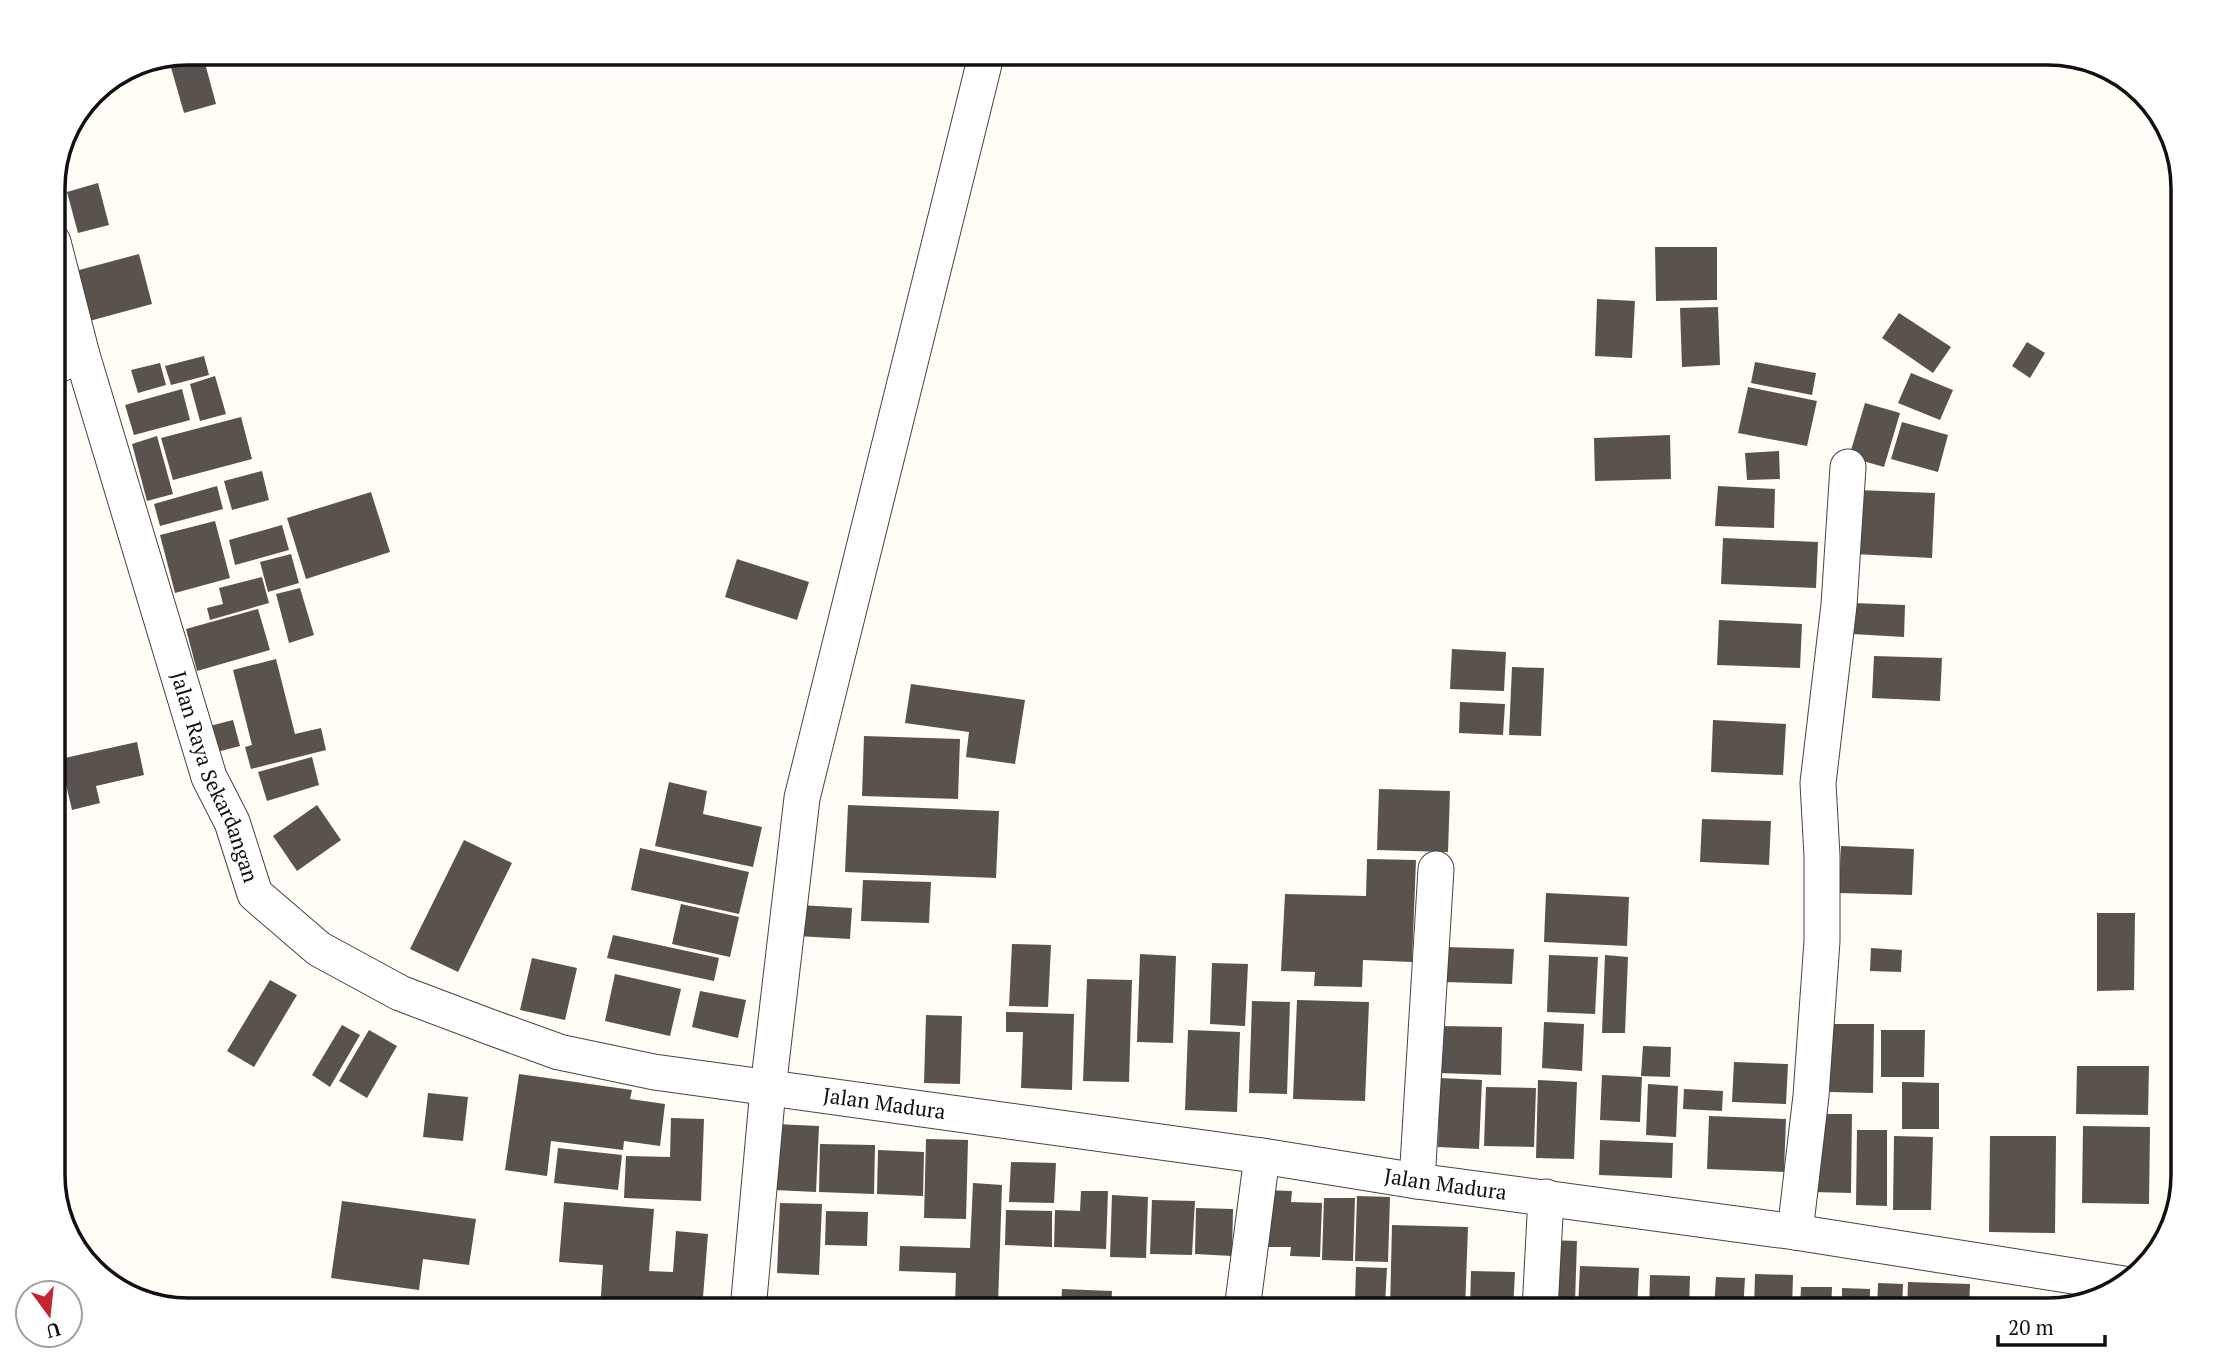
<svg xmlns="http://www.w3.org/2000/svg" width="2236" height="1363" font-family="'PT Serif',serif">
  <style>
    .building { fill: #5a524d }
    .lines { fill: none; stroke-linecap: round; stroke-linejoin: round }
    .minor-casing { stroke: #444; stroke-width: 37 }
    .minor { stroke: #fff; stroke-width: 35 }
    .labels { text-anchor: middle; stroke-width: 7; stroke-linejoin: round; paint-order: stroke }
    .street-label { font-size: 21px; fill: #111; stroke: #fff }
    .rim { fill: none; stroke: #111; stroke-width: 3.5 }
  </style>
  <rect width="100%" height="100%" fill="#fffdf5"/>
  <g class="building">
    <polygon points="188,52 202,52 216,104 184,113 168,57"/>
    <polygon points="98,183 109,225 78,233 67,192"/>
    <polygon points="1655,247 1717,247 1717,300 1656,301"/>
    <polygon points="139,254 152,304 82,323 68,273"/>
    <polygon points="1597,299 1635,301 1632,358 1595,356"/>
    <polygon points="1718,307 1720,365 1682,367 1680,308"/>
    <polygon points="1899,313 1951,347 1933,373 1882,338"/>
    <polygon points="2027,342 2045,353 2030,378 2012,366"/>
    <polygon points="204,356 209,375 171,385 165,366"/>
    <polygon points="1755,362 1816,373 1812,395 1751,383"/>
    <polygon points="160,363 166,385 138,393 131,370"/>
    <polygon points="1911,373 1953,390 1940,420 1898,403"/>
    <polygon points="215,376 226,414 200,421 190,384"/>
    <polygon points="1748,387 1817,401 1807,446 1738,433"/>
    <polygon points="182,389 190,420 134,435 125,405"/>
    <polygon points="1865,403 1900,413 1884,467 1849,457"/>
    <polygon points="241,417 252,459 173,480 161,438"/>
    <polygon points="1902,422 1948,435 1938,472 1891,459"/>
    <polygon points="1670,435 1671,479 1595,481 1594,438"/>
    <polygon points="157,436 173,494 147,501 132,444"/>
    <polygon points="1779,451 1780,479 1747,480 1745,453"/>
    <polygon points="262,471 269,500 232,510 224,481"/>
    <polygon points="217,486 223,509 160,526 154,504"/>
    <polygon points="1718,486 1775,489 1774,528 1715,526"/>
    <polygon points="1857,490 1935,493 1932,558 1854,554"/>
    <polygon points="371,492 390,552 306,579 287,518"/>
    <polygon points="215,521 230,578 175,593 160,535"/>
    <polygon points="282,525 289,550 235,565 229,540"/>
    <polygon points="1723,538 1818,542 1816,588 1721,584"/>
    <polygon points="291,554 299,583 268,592 260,562"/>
    <polygon points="737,559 809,582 797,620 725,597"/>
    <polygon points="262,577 269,603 210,620 207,608 223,604 219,588"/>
    <polygon points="300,588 314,635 289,643 276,594"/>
    <polygon points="1853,603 1905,605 1904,637 1852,634"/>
    <polygon points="258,609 270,650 197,671 186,629"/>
    <polygon points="1719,620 1802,624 1800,668 1717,665"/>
    <polygon points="1452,649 1506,652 1504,691 1450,689"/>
    <polygon points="1874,656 1942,658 1940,701 1872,698"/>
    <polygon points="276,659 295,734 321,728 326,750 251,769 245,747 252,745 233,670"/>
    <polygon points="1512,667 1544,668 1541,736 1509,735"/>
    <polygon points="911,684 1025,700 1015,764 966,757 969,732 905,723"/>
    <polygon points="1460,702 1505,704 1503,735 1459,733"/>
    <polygon points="233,720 240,746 209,754 202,728"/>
    <polygon points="1713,720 1786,724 1783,775 1711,772"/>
    <polygon points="864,736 960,739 958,799 862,796"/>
    <polygon points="137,742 144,775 96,786 100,803 72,810 60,759"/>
    <polygon points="312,757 319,785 267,801 258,772"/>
    <polygon points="669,782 707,791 703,814 762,827 753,867 655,846"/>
    <polygon points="1379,789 1450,791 1448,852 1377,850"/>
    <polygon points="317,805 341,840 297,871 273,836"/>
    <polygon points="848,805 999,811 996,878 845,872"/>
    <polygon points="1702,819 1771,821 1769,865 1700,862"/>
    <polygon points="464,840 512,863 458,972 410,949"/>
    <polygon points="1841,846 1914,849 1912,895 1839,893"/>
    <polygon points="640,848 749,872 739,914 631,890"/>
    <polygon points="1367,859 1416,860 1412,962 1363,960 1362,987 1314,986 1315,972 1281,971 1285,894 1366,896"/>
    <polygon points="863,880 931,882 929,923 861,921"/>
    <polygon points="1546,893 1629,897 1627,946 1544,942"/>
    <polygon points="681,904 739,917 730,957 672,944"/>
    <polygon points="799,905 852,908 850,939 797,936"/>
    <polygon points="2097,913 2135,913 2134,990 2097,991"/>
    <polygon points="613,935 719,958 714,981 607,958"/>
    <polygon points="1012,944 1051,945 1048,1007 1009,1006"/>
    <polygon points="1445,947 1514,949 1512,984 1444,982"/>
    <polygon points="1871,948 1902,950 1901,972 1870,971"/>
    <polygon points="1140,954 1176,956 1173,1043 1137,1042"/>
    <polygon points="1549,955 1598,957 1595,1014 1547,1012"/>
    <polygon points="1605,955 1628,957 1625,1033 1602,1033"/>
    <polygon points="532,958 577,968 565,1020 520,1010"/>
    <polygon points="1212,963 1248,964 1245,1026 1210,1024"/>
    <polygon points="615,974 681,989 670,1036 605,1021"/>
    <polygon points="1087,979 1132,980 1129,1082 1083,1081"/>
    <polygon points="270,980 297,995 254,1067 227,1051"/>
    <polygon points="700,991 746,1000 738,1038 692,1027"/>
    <polygon points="1297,1000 1369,1002 1365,1101 1293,1099"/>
    <polygon points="1252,1001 1290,1002 1287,1094 1249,1093"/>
    <polygon points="1006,1012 1074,1014 1072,1090 1021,1088 1023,1032 1006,1032"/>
    <polygon points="926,1015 962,1016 960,1084 924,1083"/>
    <polygon points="1544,1022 1584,1024 1582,1071 1542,1068"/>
    <polygon points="1830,1024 1874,1024 1873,1093 1830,1092"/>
    <polygon points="342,1025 360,1035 330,1087 312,1075"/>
    <polygon points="1439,1026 1502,1027 1501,1075 1438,1073"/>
    <polygon points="369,1030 397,1046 367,1098 339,1081"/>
    <polygon points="1188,1030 1240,1032 1237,1112 1185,1110"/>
    <polygon points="1881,1030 1925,1030 1924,1077 1881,1077"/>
    <polygon points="1643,1046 1671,1047 1670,1077 1641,1076"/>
    <polygon points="1734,1062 1788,1064 1786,1104 1732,1102"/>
    <polygon points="2077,1066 2149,1066 2148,1115 2076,1114"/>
    <polygon points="519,1074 632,1090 630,1099 665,1104 660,1146 624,1141 623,1150 551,1141 547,1176 505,1170"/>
    <polygon points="1602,1075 1642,1077 1640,1122 1600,1120"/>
    <polygon points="1440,1078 1482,1080 1479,1149 1438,1147"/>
    <polygon points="1538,1080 1577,1082 1574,1159 1536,1158"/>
    <polygon points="1902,1082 1939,1083 1939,1129 1902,1129"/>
    <polygon points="1648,1084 1678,1086 1676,1137 1646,1135"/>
    <polygon points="1486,1087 1536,1088 1534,1147 1484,1146"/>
    <polygon points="1684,1089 1723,1091 1722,1111 1683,1109"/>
    <polygon points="428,1093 468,1097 463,1141 423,1137"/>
    <polygon points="1813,1114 1852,1114 1851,1193 1812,1192"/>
    <polygon points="1709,1116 1786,1119 1784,1172 1707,1169"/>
    <polygon points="671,1118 704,1119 701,1201 624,1198 626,1156 670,1157"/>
    <polygon points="776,1124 819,1126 816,1192 774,1190"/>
    <polygon points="2083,1126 2150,1127 2149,1204 2082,1203"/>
    <polygon points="1857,1130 1887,1130 1887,1206 1856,1205"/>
    <polygon points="1894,1136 1933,1137 1931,1210 1893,1210"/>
    <polygon points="1990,1136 2056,1136 2055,1233 1989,1232"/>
    <polygon points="926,1139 968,1140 966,1219 924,1218"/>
    <polygon points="1600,1140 1673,1143 1672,1178 1599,1175"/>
    <polygon points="820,1144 875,1145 874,1194 819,1192"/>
    <polygon points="558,1148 622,1155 618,1190 554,1183"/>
    <polygon points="878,1150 924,1152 923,1196 877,1194"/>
    <polygon points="1011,1162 1056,1163 1054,1203 1009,1202"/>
    <polygon points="973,1183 1002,1185 998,1305 955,1303 956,1273 899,1271 900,1246 970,1248"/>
    <polygon points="1264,1190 1292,1191 1291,1202 1322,1203 1320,1257 1290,1256 1291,1247 1262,1247"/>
    <polygon points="1081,1191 1108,1191 1106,1249 1054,1247 1055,1210 1080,1211"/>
    <polygon points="1112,1195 1148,1197 1146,1258 1110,1257"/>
    <polygon points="1357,1196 1390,1197 1388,1262 1355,1261"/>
    <polygon points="1324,1198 1355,1198 1353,1261 1322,1260"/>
    <polygon points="1152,1200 1195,1201 1192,1255 1150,1254"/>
    <polygon points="342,1201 476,1219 469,1265 423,1259 419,1290 331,1278"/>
    <polygon points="564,1202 654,1209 649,1271 673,1272 676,1231 708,1234 702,1310 600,1310 603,1265 559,1262"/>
    <polygon points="780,1203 822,1204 819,1275 777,1273"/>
    <polygon points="1196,1208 1233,1209 1232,1256 1195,1254"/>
    <polygon points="1006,1210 1052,1211 1052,1247 1005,1245"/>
    <polygon points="826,1211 868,1212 867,1246 825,1245"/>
    <polygon points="1392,1225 1468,1227 1465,1310 1390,1310"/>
    <polygon points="1547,1240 1577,1241 1575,1303 1545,1302"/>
    <polygon points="1580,1266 1639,1268 1637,1309 1578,1307"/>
    <polygon points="1356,1267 1387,1268 1385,1304 1355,1303"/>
    <polygon points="1471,1271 1515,1272 1513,1310 1470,1310"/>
    <polygon points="1755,1274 1793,1275 1792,1310 1754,1310"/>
    <polygon points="1650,1275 1690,1276 1689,1310 1649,1310"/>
    <polygon points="1716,1277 1745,1278 1743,1310 1714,1310"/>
    <polygon points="1908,1282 1970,1284 1969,1310 1907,1310"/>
    <polygon points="1878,1283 1903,1284 1902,1310 1877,1310"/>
    <polygon points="1801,1287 1832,1287 1831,1310 1800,1310"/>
    <polygon points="1842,1288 1870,1289 1870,1310 1842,1310"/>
    <polygon points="1062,1289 1112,1291 1111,1310 1061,1310"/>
  </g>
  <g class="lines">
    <defs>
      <g id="minor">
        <polyline points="53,242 82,355"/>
        <path id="s1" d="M53 367 82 355 209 777 232 822 255 894 319 949 400 993 490 1027 559 1052 654 1072 1262 1156 1417 1181 1795 1232 2124 1284"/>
        <polyline points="1417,1181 1436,869"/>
        <polyline points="1795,1232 1811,1096 1822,941 1822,856 1818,783 1839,605 1848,467"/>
        <polyline points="748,1310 768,1089 802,798 987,52"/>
        <polyline points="1242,1310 1262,1156"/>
        <polyline points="1540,1310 1546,1197"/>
      </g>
    </defs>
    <use href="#minor" class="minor-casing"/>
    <use href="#minor" class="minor"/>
  </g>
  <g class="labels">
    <g class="street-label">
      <text dy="7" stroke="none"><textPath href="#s1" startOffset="474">Jalan Raya Sekardangan</textPath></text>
      <text dy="7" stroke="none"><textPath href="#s1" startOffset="1274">Jalan Madura</textPath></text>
      <text dy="7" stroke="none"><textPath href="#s1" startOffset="1841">Jalan Madura</textPath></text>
    </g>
  </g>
  <path d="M0 0H2236V1363H0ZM188 65H2048A123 123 0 0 1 2171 188V1175A123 123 0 0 1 2048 1298H188A123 123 0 0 1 65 1175V188A123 123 0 0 1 188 65Z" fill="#fff" fill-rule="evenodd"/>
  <path class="rim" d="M188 65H2048A123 123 0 0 1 2171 188V1175A123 123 0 0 1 2048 1298H188A123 123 0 0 1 65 1175V188A123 123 0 0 1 188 65Z"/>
  <g transform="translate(49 1314) rotate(165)"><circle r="33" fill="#ffffff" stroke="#a0a0a0" stroke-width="2"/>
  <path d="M0-5L12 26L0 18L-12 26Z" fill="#c4262e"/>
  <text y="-10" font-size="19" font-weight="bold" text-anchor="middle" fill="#111111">U</text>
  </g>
  <path d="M1998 1335v10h107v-10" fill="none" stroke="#111111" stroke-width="3.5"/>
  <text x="2008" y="1335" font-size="21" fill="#111111" stroke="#ffffff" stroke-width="5" paint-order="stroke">20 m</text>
</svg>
